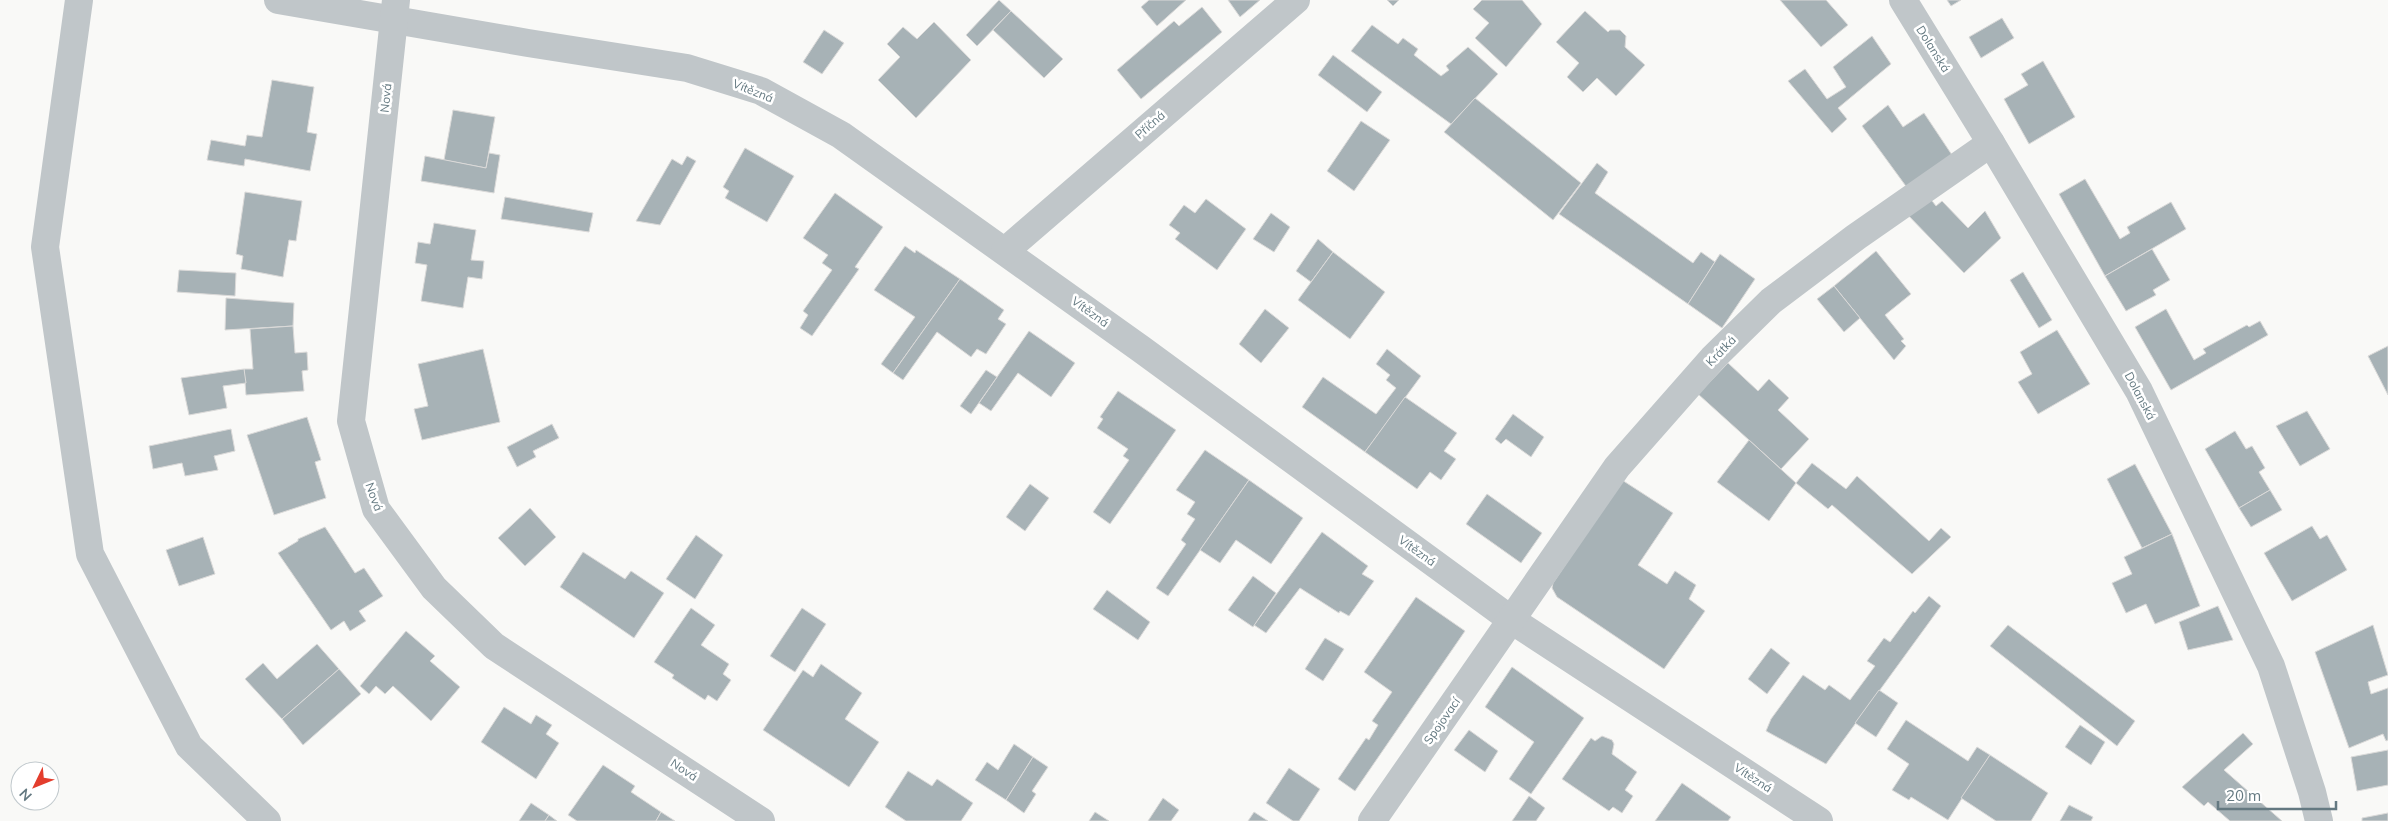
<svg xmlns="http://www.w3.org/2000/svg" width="2388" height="821" font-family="Mulish,sans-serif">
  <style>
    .building { fill: #a7b2b6; stroke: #dbdad9 }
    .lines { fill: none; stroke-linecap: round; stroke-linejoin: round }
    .minor { stroke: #c0c6c9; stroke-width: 28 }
    .tertiary { stroke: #c0c6c9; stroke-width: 28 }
    .labels { text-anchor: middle; stroke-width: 5; stroke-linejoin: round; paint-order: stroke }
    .street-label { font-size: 12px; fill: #647981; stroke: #fff }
  </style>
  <rect width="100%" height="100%" fill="#f9f9f7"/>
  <g class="building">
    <polygon points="999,0 1011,11 977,46 966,35"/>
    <polygon points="1149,0 1186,0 1157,26 1141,7"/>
    <polygon points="1228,0 1260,0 1240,17"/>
    <polygon points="1387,0 1399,0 1393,6"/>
    <polygon points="1482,0 1522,0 1542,24 1506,67 1475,38 1489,23 1473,9"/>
    <polygon points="1780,0 1826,0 1848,25 1821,47"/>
    <polygon points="1947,0 1961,0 1951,6"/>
    <polygon points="1202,7 1222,32 1141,99 1117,70 1174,21 1179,26"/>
    <polygon points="1011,11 1063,59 1044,78 993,30"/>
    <polygon points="1585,11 1608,32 1610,30 1620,30 1626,36 1625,47 1645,65 1616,96 1597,78 1583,92 1567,77 1579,63 1556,42"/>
    <polygon points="2002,18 2014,38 1981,58 1969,37"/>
    <polygon points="934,22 971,60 916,118 878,80 900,57 887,44 903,27 917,39"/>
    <polygon points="1372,25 1398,44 1403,38 1418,49 1414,55 1441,76 1449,70 1446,66 1468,47 1498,74 1451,124 1351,51"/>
    <polygon points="824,30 844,43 822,74 803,62"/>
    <polygon points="1872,36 1891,64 1838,108 1847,119 1832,133 1788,81 1805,69 1827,99 1846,87 1833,67"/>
    <polygon points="1333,55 1382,92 1367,112 1318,75"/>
    <polygon points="2043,61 2075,117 2029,144 2004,99 2028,85 2021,74"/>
    <polygon points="272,80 314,87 307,132 317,134 310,171 245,159 244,166 207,160 211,140 245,146 247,135 262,137"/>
    <polygon points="1475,98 1581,183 1553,220 1444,132"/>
    <polygon points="1888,105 1903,127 1924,113 1952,155 1908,189 1862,126"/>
    <polygon points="453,110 495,117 486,168 444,160"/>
    <polygon points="1361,121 1390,140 1354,191 1327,171"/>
    <polygon points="745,148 794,176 767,222 725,198 729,191 723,187"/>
    <polygon points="489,153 500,155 494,193 421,181 425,156 486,168"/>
    <polygon points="687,156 696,161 660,225 636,221 672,159 682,165"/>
    <polygon points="1597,163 1608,172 1595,193 1693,263 1701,252 1715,262 1688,304 1559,214"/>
    <polygon points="2085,179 2120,239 2130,233 2127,227 2171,202 2186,229 2105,276 2059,194"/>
    <polygon points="245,192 302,201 296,241 289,240 283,277 241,269 243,256 236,254"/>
    <polygon points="835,193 883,227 855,267 859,269 812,336 800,328 808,315 803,311 832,270 822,263 828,255 803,238"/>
    <polygon points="1926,193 1936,206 1942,201 1968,228 1985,211 2001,238 1964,273 1904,211"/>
    <polygon points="505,197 593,213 589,232 501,219"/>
    <polygon points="1206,199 1246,229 1217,270 1175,239 1180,233 1169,225 1184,205 1195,213"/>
    <polygon points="1271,213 1290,227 1274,252 1253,239"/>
    <polygon points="434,223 476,230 471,260 484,261 482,279 468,277 463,308 421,301 427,265 415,263 418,242 430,244"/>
    <polygon points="1318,239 1333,252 1311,282 1296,271"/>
    <polygon points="905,246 915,253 916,250 960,279 893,373 881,364 915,317 874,290"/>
    <polygon points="2152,249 2170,280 2153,290 2156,295 2126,311 2105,276"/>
    <polygon points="1876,251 1911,294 1885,315 1904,339 1901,341 1906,346 1894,360 1834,286"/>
    <polygon points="1333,252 1385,292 1350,339 1298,300"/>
    <polygon points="1720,254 1755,279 1722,328 1688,304"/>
    <polygon points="179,270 236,273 235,296 177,292"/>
    <polygon points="2023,272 2052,320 2039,328 2010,280"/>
    <polygon points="960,279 1004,310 998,319 1006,324 986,354 977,349 971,357 937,332 903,380 893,373"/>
    <polygon points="1834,286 1860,318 1844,332 1817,299"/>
    <polygon points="226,298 294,303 293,326 225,330"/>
    <polygon points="1265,309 1289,328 1261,363 1239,344"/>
    <polygon points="2166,309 2194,360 2206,353 2203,349 2247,325 2249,327 2260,321 2268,335 2171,390 2135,327"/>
    <polygon points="293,326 295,353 307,352 308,370 302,371 304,391 246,395 244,369 253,369 250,329"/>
    <polygon points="2057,330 2090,384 2038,414 2018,382 2032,374 2020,352"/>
    <polygon points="1029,331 1075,363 1051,397 1018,373 991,411 979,403"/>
    <polygon points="2388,346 2388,395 2368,356"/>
    <polygon points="483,349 500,422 422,440 414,409 428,406 418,364"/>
    <polygon points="1387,349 1421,376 1365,452 1302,407 1323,377 1376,414 1396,388 1386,380 1390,375 1376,364"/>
    <polygon points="1728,363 1758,391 1769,379 1789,398 1778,410 1809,439 1781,469 1698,394"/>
    <polygon points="244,369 246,383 223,386 227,408 189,415 181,378"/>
    <polygon points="986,370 997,377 971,414 960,406"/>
    <polygon points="1118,391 1176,430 1110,524 1093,512 1129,460 1123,456 1128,449 1097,428 1103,419 1100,417"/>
    <polygon points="1405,397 1457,433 1444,451 1456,459 1441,480 1430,472 1417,489 1365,452"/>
    <polygon points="2307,411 2330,449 2300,466 2276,426"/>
    <polygon points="1513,414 1544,437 1531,457 1506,439 1501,444 1495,439"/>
    <polygon points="307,417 321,460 315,462 326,498 274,515 247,435"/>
    <polygon points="552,424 559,438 533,451 536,457 517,467 507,447"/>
    <polygon points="231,429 235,451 214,456 218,470 185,476 182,463 153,469 149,446"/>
    <polygon points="2235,431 2246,449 2252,446 2265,468 2259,472 2270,490 2239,508 2205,449"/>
    <polygon points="1749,440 1796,483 1769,521 1717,482"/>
    <polygon points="1205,450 1249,480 1168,596 1156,588 1186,544 1181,540 1195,519 1187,514 1195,502 1176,490"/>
    <polygon points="1812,463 1846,489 1857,476 1929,541 1941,528 1951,537 1912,574 1832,505 1828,509 1796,483"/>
    <polygon points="2135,464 2172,534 2142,548 2107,479"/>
    <polygon points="1249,480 1303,518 1271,564 1236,540 1220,563 1200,550"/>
    <polygon points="1622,480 1673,513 1638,565 1667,584 1675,571 1696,585 1689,599 1705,611 1664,669 1557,597 1552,588 1553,583"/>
    <polygon points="1030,484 1049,498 1025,531 1006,517"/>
    <polygon points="2270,490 2282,510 2251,527 2239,508"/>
    <polygon points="1487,494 1542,533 1521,563 1466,524"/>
    <polygon points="530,508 556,537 525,566 498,538"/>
    <polygon points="2312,526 2320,539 2327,535 2347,570 2292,601 2264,553"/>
    <polygon points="325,527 355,573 364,568 383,596 359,611 366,621 350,631 344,621 331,630 278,553 298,541 298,539"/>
    <polygon points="1322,532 1368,566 1362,574 1374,581 1349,616 1340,611 1339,613 1300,588 1266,633 1254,625"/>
    <polygon points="2172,534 2200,606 2155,624 2146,604 2126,613 2112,583 2132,574 2124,557"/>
    <polygon points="696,535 723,555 695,599 666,579"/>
    <polygon points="203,537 215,574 179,586 166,550"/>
    <polygon points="583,552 625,579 631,571 664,593 634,638 560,587"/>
    <polygon points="1253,576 1276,593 1253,627 1228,610"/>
    <polygon points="1107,590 1150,622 1138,640 1093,609"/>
    <polygon points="1929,596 1941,606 1826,764 1766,731 1771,719 1803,675 1825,690 1829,685 1850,700 1875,666 1867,661 1884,638 1890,642 1913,611 1915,613"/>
    <polygon points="1416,597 1465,631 1355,791 1338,779 1366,738 1369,740 1378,725 1372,721 1392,692 1364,672"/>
    <polygon points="2218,606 2233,640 2188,650 2179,622"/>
    <polygon points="691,608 715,625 701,645 729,664 723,674 731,680 717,701 708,695 705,700 672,678 674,675 654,662"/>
    <polygon points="802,608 826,624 795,672 770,656"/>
    <polygon points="2008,625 2135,721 2117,746 1990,646"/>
    <polygon points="2373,625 2388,675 2368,682 2371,694 2388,688 2388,740 2386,741 2383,734 2349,748 2315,652"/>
    <polygon points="406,631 435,656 430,661 460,687 431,721 393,686 385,694 376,686 369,694 360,686"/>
    <polygon points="1325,638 1344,649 1323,681 1305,669"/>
    <polygon points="317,644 339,669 282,719 245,679 263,663 277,679"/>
    <polygon points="1771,648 1790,663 1767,694 1748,679"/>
    <polygon points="821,664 862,693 845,719 879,742 849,787 763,730 803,670 813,677"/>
    <polygon points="1512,667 1584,718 1531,794 1509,779 1534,742 1485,707"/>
    <polygon points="339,669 361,694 303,745 282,719"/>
    <polygon points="1879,690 1898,703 1876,737 1855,723"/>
    <polygon points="504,707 531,724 536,715 552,725 546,734 559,743 536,779 481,742"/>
    <polygon points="1906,720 1968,761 1977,747 1990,755 1948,820 1911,797 1909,800 1892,790 1909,764 1887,749"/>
    <polygon points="2080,725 2105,742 2091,765 2065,747"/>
    <polygon points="1469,730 1498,751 1485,772 1454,750"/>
    <polygon points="2243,733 2253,744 2224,770 2282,821 2230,821 2208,802 2204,806 2182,787"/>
    <polygon points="1602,736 1612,740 1614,744 1612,754 1637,772 1625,790 1633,796 1622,813 1613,807 1609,811 1562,779 1591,738 1595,741"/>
    <polygon points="1014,744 1033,757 1006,800 975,780 987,762 998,770"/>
    <polygon points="2388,750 2388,785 2357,791 2351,757"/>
    <polygon points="1990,755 2048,793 2031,821 1996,821 1961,798"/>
    <polygon points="1033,757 1048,767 1032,791 1036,794 1024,813 1006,800"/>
    <polygon points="603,765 635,786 631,792 661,812 656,821 577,821 568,815"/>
    <polygon points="1289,768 1320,789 1299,821 1293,821 1266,803"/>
    <polygon points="908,771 932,786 937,779 973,803 961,821 906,821 885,807"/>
    <polygon points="1682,783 1731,817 1728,821 1655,821"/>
    <polygon points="1529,796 1545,808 1536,821 1512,821"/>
    <polygon points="1163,798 1179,810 1171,821 1148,821"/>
    <polygon points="531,803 549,815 545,821 519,821"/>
    <polygon points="2069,805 2093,817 2091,821 2060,821"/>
    <polygon points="661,812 675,821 656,821"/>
    <polygon points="1095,812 1109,821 1089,821"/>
    <polygon points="1254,812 1268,821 1248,821"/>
    <polygon points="2388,813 2388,821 2362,821 2362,818"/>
    <polygon points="549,815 557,821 545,821"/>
  </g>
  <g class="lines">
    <g class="minor">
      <polyline points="79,0 45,247 90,554 189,746 267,821"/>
      <polyline points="278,0 528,43 687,68 761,91 841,135 1141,349 1513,621 1819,821"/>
      <polyline points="396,0 351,421 376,509 434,588 494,646 761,821"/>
      <polyline points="1005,251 1296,0"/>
      <polyline points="1372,821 1617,467 1713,358 1771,301 1856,237 1991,143"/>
    </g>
    <polyline class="tertiary" points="1903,0 1991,143 2139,391 2271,666 2312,792 2319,821"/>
  </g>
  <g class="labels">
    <g class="street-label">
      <text transform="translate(1933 49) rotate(58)" y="4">Dolanská</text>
      <text transform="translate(753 91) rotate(22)" y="4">Vítězná</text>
      <text transform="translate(386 98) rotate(-84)" y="4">Nová</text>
      <text transform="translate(1150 125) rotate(-41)" y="4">Příčná</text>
      <text transform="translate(1090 312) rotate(36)" y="4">Vítězná</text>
      <text transform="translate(1721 351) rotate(-46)" y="4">Krátká</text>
      <text transform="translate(2140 396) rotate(62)" y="4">Dolanská</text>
      <text transform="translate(374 497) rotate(70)" y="4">Nová</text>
      <text transform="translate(1417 551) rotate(36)" y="4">Vítězná</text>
      <text transform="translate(1442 721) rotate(-55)" y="4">Spojovací</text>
      <text transform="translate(684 770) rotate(33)" y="4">Nová</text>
      <text transform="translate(1753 778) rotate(33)" y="4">Vítězná</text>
    </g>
  </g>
  <g transform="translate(35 786) rotate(227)"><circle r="24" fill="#ffffff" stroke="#c1c9cd"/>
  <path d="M0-4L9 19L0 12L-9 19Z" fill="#e33d2d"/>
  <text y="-8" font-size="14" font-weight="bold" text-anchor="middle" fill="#647981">N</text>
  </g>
  <path d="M2218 801v8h118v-8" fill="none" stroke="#647981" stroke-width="2.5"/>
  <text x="2226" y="801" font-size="15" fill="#647981" stroke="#ffffff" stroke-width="4" paint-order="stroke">20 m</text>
</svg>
